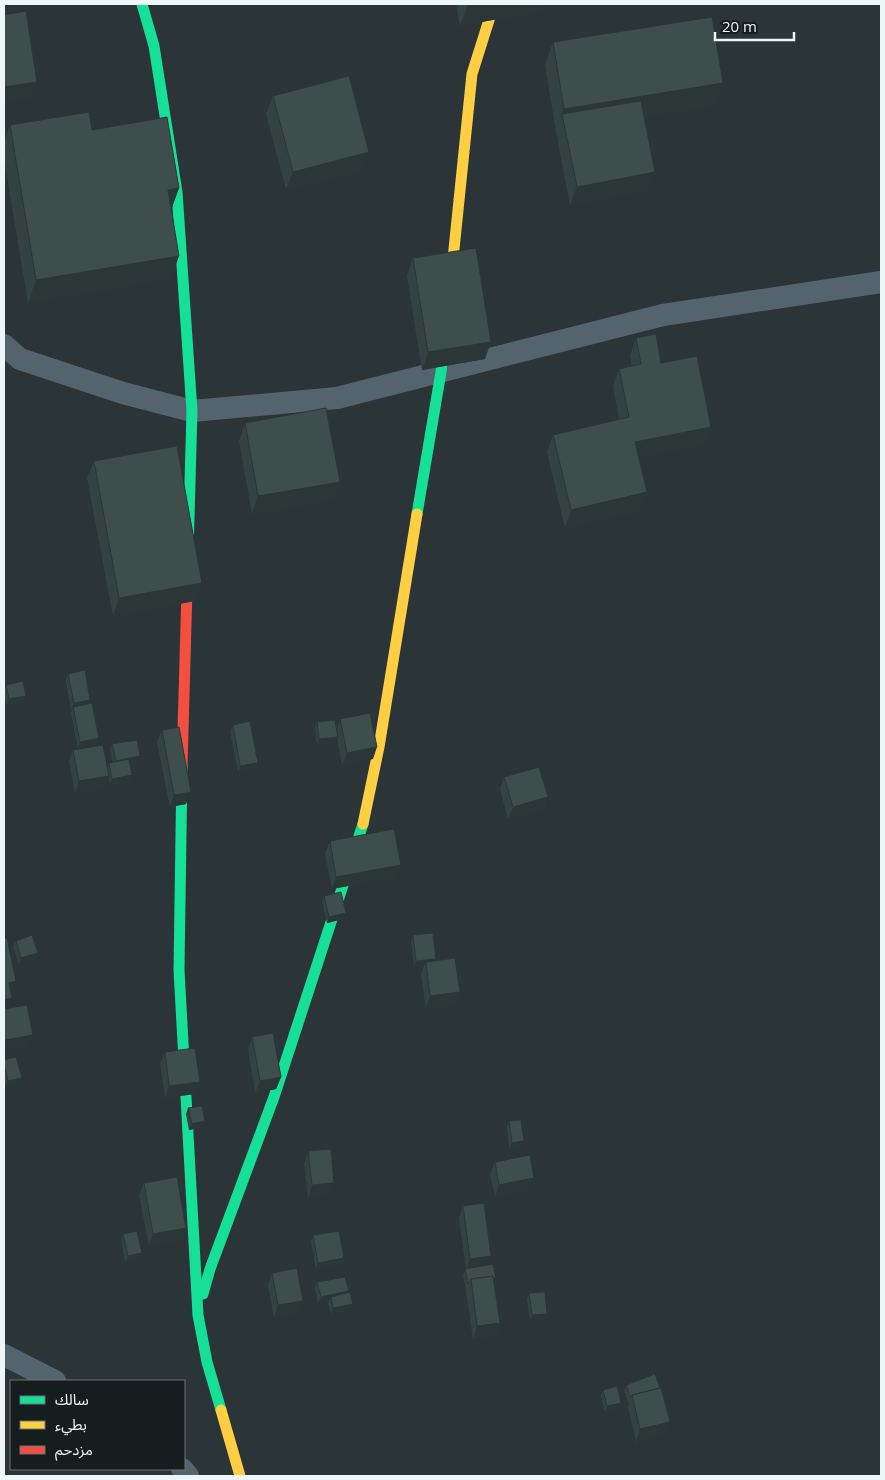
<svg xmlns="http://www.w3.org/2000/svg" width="885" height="1480" font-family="'Open Sans','Noto Sans Arabic',sans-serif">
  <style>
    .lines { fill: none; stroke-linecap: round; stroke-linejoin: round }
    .street { stroke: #54646f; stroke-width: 22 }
    .fast { stroke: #16e098; stroke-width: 11 }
    .slow { stroke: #ffcf43; stroke-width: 11 }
    .jam { stroke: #f24e42; stroke-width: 11 }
    .wall { fill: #344342 }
    .shaded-wall { fill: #2b3736 }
    .building { fill: #3d4e4d; stroke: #2b3736 }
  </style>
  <rect width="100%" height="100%" fill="#2b3436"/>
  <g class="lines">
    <g class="street">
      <polyline points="4,345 20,359 123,393 192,411 337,398 663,315 881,282"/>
      <polyline points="4,1355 55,1381"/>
      <polyline points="182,1469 188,1476"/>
    </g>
    <g class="fast">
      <polyline points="142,4 154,46 177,192 192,411 187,589"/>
      <polyline points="417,514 441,372 445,330"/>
      <polyline points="182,766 179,970 198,1315 207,1362 221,1410"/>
      <polyline points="203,1294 210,1269 274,1097 363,824"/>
    </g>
    <g class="slow">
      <polyline points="450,288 472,74 494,4"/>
      <polyline points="363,824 379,747 417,514"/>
      <polyline points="221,1410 240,1476"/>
    </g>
    <polyline class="jam" points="182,766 187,589"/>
  </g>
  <g class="wall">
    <polygon points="456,4 544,4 541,11 460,26"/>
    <polygon points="553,42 723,83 714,106 645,117 649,190 570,205 556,132 545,65"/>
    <polygon points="273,96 362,170 286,189 266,114"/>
    <polygon points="10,125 92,130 179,188 171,210 171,278 28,303 4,158 4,143"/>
    <polygon points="413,258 485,359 422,370 407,276"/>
    <polygon points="636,338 661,363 711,427 705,444 639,457 641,510 565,528 547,452 553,435 619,419 613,386 619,369 632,366 630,356"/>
    <polygon points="245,423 340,482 333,499 252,514 239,441"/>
    <polygon points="94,461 202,583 195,601 113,616 87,478"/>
    <polygon points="68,674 90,700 89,704 97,744 78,748 71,713 72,709 71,710 66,680"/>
    <polygon points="6,685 26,696 24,702 7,705 4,692"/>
    <polygon points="340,719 373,759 342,765 337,738 335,743 317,745 315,728 317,722 337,729"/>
    <polygon points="233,725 258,763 255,769 238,772 230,731"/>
    <polygon points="162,730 186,804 170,807 157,742"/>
    <polygon points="112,744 138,762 130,764 132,775 130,781 110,785 108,777 104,788 75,793 69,762 73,750 107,768 109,763 113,763 110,750"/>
    <polygon points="504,777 548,797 544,809 508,819 500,789"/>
    <polygon points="330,841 396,877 332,889 325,853"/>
    <polygon points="324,896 343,919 327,923 322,902"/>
    <polygon points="413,935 436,959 435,961 456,1004 426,1008 421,975 424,966 414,967 411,942"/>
    <polygon points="16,941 35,959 19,964 13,947"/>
    <polygon points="252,1037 281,1077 276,1089 255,1093 248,1049"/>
    <polygon points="165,1052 195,1094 165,1098 160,1064"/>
    <polygon points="4,1060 22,1078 19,1084 5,1087 4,1081"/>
    <polygon points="188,1108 205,1121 203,1127 189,1130 186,1114"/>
    <polygon points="509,1121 522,1147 509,1149 507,1127"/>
    <polygon points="308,1151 330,1195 308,1198 304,1164"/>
    <polygon points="495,1162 530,1190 495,1197 490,1174"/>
    <polygon points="144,1183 182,1240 149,1246 139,1195"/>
    <polygon points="463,1206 488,1265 494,1282 500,1323 496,1335 473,1339 466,1291 467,1290 466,1290 463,1275 466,1269 459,1218"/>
    <polygon points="123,1234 139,1259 125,1262 121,1240"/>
    <polygon points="313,1235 344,1258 342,1264 316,1269 311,1242"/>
    <polygon points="272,1273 299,1313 274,1318 268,1285"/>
    <polygon points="317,1282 349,1291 348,1293 350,1310 331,1314 328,1303 329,1301 318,1303 315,1288"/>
    <polygon points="529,1293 545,1320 530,1321 527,1299"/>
    <polygon points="626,1385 665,1434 636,1442 628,1407 629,1404 624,1391"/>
    <polygon points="603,1390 619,1409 605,1412 601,1396"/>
  </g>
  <g class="shaded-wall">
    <polygon points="468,4 544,4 541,11 460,26"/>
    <polygon points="37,82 30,99 4,104 4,87"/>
    <polygon points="723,83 714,106 566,130 562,114 564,109"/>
    <polygon points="369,152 362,170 286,189 293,172"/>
    <polygon points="655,172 649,190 570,205 577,187"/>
    <polygon points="179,188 171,210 168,190"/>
    <polygon points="179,256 171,278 28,303 36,280"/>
    <polygon points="491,342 485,359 422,370 428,352"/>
    <polygon points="711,427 705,444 628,459 635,442"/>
    <polygon points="340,482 333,499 252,514 258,496"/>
    <polygon points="647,492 641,510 565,528 571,510"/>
    <polygon points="202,583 195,601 113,616 119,598"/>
    <polygon points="26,696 24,702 7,705 9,699"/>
    <polygon points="90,700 88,706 73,707 72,709 71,710 74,703"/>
    <polygon points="338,737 335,743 317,745 319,739"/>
    <polygon points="99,738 97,744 78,748 80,742"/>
    <polygon points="377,747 373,759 342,765 347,753"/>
    <polygon points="140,756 138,762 113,767 116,761"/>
    <polygon points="258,763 255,769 238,772 240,766"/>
    <polygon points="132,775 130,781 110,785 112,779"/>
    <polygon points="109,776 104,788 75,793 79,781"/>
    <polygon points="191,792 186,804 170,807 174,795"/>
    <polygon points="548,797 544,809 508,819 513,807"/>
    <polygon points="401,865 396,877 332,889 336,877"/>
    <polygon points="346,913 343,919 327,923 329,917"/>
    <polygon points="38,953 35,959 19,964 21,958"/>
    <polygon points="436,959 434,965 426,962 424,966 414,967 416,961"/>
    <polygon points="16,981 11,993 9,983"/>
    <polygon points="460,992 456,1004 426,1008 430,996"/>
    <polygon points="12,998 7,1010 4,1011 4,1000"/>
    <polygon points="33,1035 29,1047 4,1052 4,1044 5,1040"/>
    <polygon points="281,1077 276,1089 255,1093 260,1081"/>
    <polygon points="22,1078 19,1084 5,1087 8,1081"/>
    <polygon points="200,1082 195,1094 165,1098 169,1086"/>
    <polygon points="205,1121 203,1127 189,1130 192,1124"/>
    <polygon points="524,1141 522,1147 509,1149 512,1143"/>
    <polygon points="534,1178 530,1190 495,1197 499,1185"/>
    <polygon points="334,1183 330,1195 308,1198 312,1185"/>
    <polygon points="186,1228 182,1240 149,1246 153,1234"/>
    <polygon points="142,1253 139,1259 125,1262 128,1256"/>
    <polygon points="491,1256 487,1268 466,1271 470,1259"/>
    <polygon points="344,1258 342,1264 316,1269 318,1263"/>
    <polygon points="349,1291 346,1297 331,1297 329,1301 318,1303 321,1297"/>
    <polygon points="303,1301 299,1313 274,1318 278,1305"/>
    <polygon points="353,1304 350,1310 331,1314 333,1308"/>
    <polygon points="547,1314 545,1320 530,1321 532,1315"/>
    <polygon points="500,1323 496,1335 473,1339 477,1326"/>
    <polygon points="621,1403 619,1409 605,1412 607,1406"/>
    <polygon points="670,1422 665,1434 636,1442 640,1429"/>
  </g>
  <g class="building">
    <polygon points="26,11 37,82 4,87 4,15"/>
    <polygon points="712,17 723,83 564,109 553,42"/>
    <polygon points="349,76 369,152 293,172 273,96"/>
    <polygon points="641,101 655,172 577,187 562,114"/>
    <polygon points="89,112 92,130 167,117 179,188 168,190 179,256 36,280 10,125"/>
    <polygon points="476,248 491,342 428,352 413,258"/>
    <polygon points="656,334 661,363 697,356 711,427 635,442 647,492 571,510 553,435 629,417 619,369 641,364 636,338"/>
    <polygon points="326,408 340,482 258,496 245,423"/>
    <polygon points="177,446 202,583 119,598 94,461"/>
    <polygon points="85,670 90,700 74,703 68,674"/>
    <polygon points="23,681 26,696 9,699 6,685"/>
    <polygon points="92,703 99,738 80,742 73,707"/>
    <polygon points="370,713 377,747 347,753 340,719"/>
    <polygon points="335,720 338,737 319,739 317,722"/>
    <polygon points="250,721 258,763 240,766 233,725"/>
    <polygon points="179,727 191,792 174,795 162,730"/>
    <polygon points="137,740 140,756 116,761 112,744"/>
    <polygon points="103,745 109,776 79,781 73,750"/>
    <polygon points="129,759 132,775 112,779 109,763"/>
    <polygon points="539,767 548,797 513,807 504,777"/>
    <polygon points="394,829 401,865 336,877 330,841"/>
    <polygon points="341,892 346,913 329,917 324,896"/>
    <polygon points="433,933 436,959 416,961 413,935"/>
    <polygon points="32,935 38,953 21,958 16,941"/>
    <polygon points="7,938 16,981 9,983 12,998 4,1000 4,939"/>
    <polygon points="455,958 460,992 430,996 426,962"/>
    <polygon points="27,1005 33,1035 5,1040 4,1033 4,1009"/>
    <polygon points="273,1033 281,1077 260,1081 252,1037"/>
    <polygon points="195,1048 200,1082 169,1086 165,1052"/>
    <polygon points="16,1057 22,1078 8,1081 4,1066 4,1060"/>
    <polygon points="202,1106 205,1121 192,1124 188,1108"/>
    <polygon points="521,1120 524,1141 512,1143 509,1121"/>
    <polygon points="331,1149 334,1183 312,1185 308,1151"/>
    <polygon points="530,1155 534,1178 499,1185 495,1162"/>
    <polygon points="177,1177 186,1228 153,1234 144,1183"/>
    <polygon points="484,1203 491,1256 470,1259 463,1206"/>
    <polygon points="137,1231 142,1253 128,1256 123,1234"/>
    <polygon points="339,1231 344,1258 318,1263 313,1235"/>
    <polygon points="493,1264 496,1278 494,1279 493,1276 471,1279 469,1283 468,1284 465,1269"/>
    <polygon points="297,1268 303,1301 278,1305 272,1273"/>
    <polygon points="493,1276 500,1323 477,1326 471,1279"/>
    <polygon points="345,1277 349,1291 321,1297 317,1282"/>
    <polygon points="350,1292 353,1304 333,1308 331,1297"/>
    <polygon points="545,1292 547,1314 532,1315 529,1293"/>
    <polygon points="655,1374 660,1388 632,1395 631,1398 626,1385"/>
    <polygon points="617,1386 621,1403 607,1406 603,1390"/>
    <polygon points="661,1388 670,1422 640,1429 632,1395"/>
  </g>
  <rect width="885" height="1480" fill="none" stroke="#edf7f8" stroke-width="10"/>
  <rect x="10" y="1380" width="175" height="90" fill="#161d1e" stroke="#6c7475"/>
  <rect x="20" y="1396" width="25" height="8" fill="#16e098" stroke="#6c7475"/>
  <text x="55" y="1405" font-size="15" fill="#edf7f8">سالك</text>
  <rect x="20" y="1421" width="25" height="8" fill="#ffcf43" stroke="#6c7475"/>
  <text x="55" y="1430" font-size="15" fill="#edf7f8">بطيء</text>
  <rect x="20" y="1446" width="25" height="8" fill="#f24e42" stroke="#6c7475"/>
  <text x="55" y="1455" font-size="15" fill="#edf7f8">مزدحم</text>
  <path d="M715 32v8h79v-8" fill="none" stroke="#edf7f8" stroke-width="2.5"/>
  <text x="722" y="32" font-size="15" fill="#edf7f8" stroke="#161d1e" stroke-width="4" paint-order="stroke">20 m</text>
</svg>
